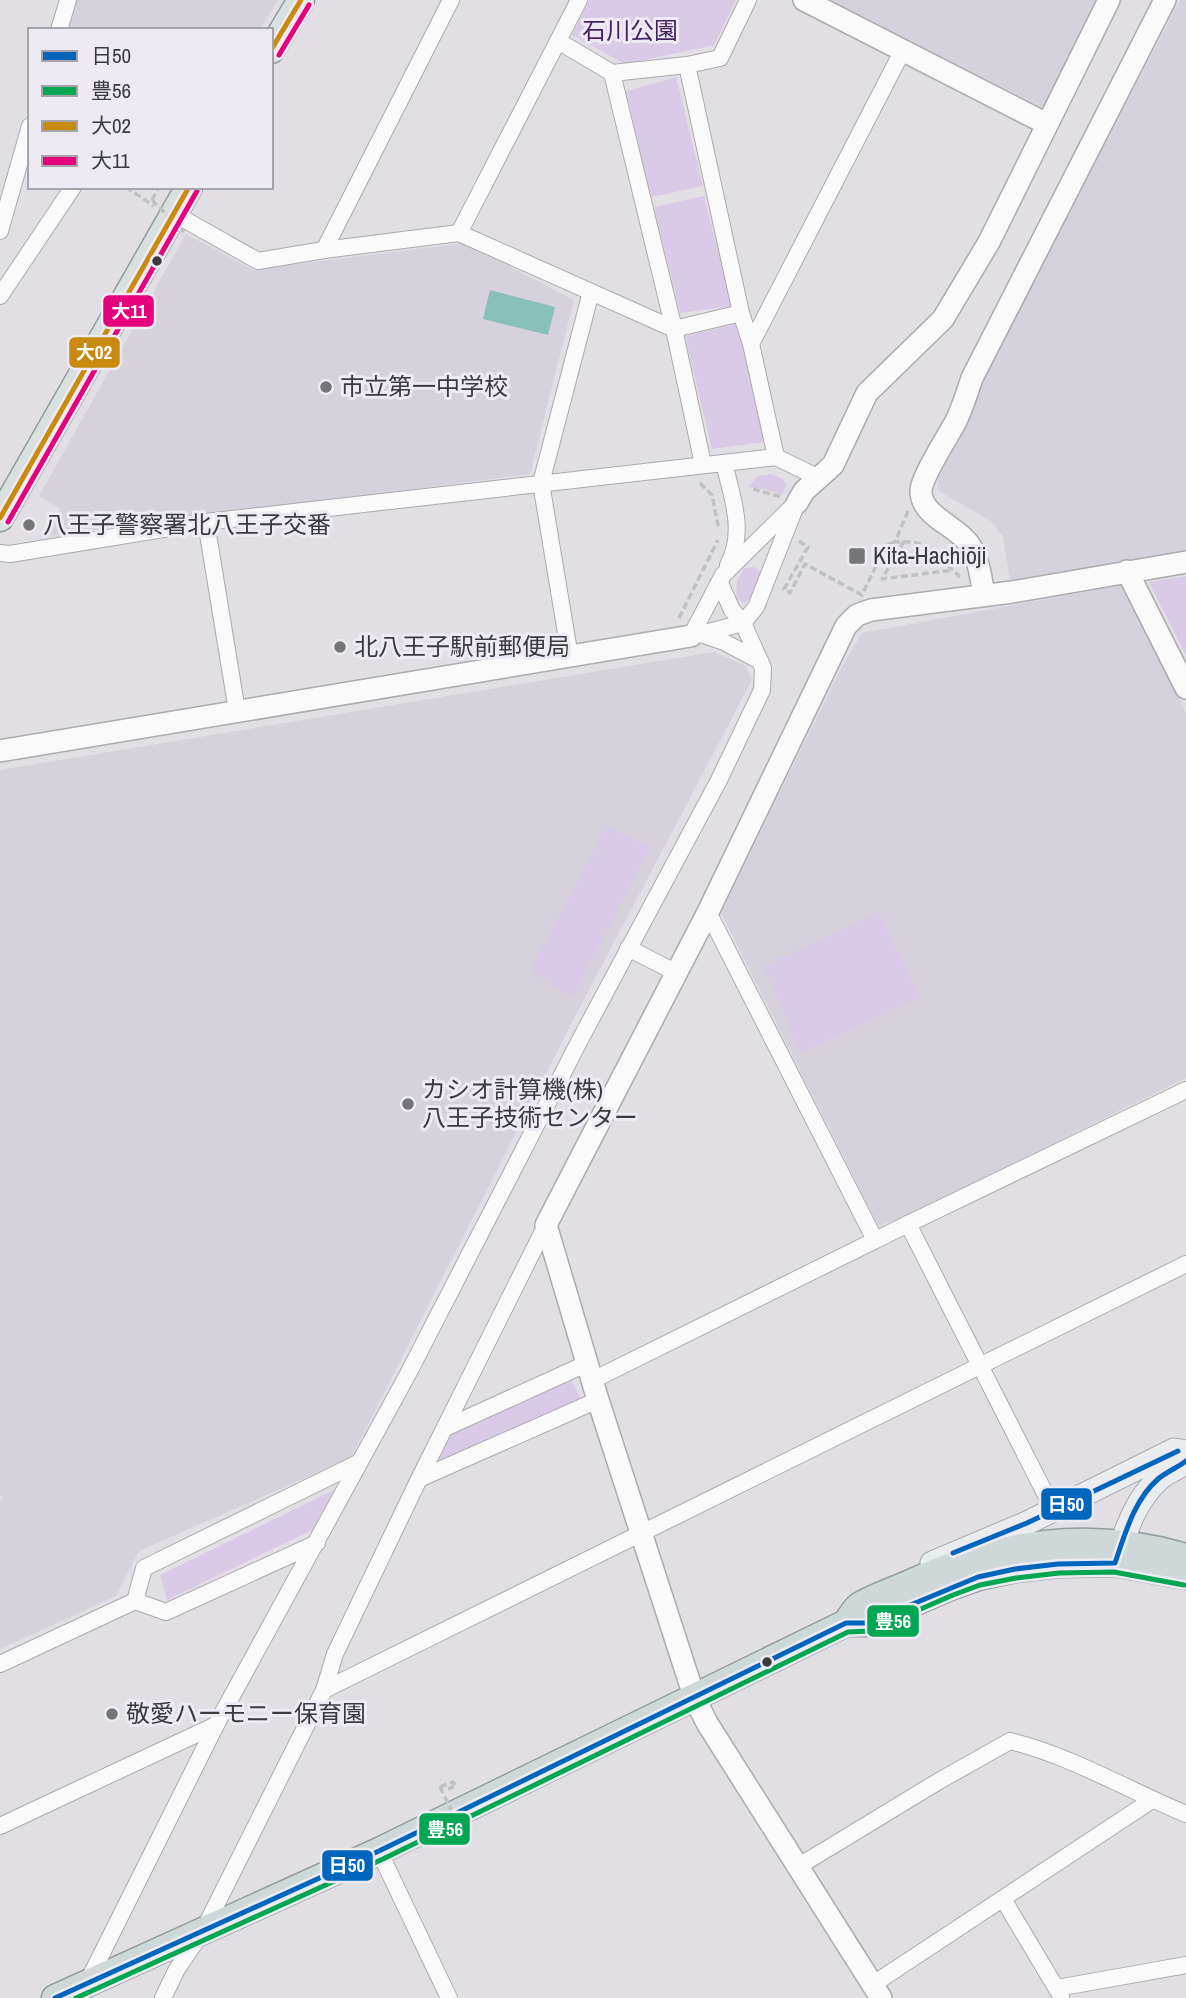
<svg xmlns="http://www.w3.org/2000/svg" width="1186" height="1998" font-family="'Archivo Narrow','Noto Sans JP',sans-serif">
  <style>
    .built { fill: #d7d1db }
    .green { fill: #d9cbe8 }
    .water { fill: #87c0b8 }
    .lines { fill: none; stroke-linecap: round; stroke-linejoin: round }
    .minor-casing { stroke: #abaaad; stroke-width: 18 }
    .tertiary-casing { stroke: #abaaad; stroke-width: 24 }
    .secondary-casing { stroke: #abaaad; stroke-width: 25 }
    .primary-casing { stroke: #919e9e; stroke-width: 29 }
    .trunk-casing { stroke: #919e9e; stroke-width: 29 }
    .path { stroke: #c1c1c3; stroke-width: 3.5; stroke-dasharray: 7 3.5; stroke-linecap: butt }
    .minor { stroke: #fafafb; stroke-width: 16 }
    .tertiary { stroke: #fafafb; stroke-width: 21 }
    .secondary { stroke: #eaeded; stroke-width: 23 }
    .primary { stroke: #d8e1e0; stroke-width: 26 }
    .trunk { stroke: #ced8d8; stroke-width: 26 }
    .path-bridge { stroke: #c1c1c3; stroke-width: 3.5; stroke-dasharray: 7 3.5; stroke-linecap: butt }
    .bus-1-casing { stroke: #eeeaf4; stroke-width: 10 }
    .bus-2-casing { stroke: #eeeaf4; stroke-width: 10 }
    .bus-3-casing { stroke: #eeeaf4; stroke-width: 10 }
    .bus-4-casing { stroke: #eeeaf4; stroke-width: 10 }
    .bus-1 { stroke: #0065bd; stroke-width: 5 }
    .bus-2 { stroke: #00a651; stroke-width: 5 }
    .bus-3 { stroke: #c88b0f; stroke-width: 5 }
    .bus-4 { stroke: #e5007d; stroke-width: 5 }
    .bus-dot { fill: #3b3a3d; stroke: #eeeaf4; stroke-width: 2.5 }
    .poi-dot { fill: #757477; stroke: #eeeaf4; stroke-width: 2.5 }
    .labels { text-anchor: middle; stroke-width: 6; stroke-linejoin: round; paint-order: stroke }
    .park-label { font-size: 24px; fill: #431f60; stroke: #eeeaf4 }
    .poi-label { font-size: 24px; fill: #3b3a3d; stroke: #eeeaf4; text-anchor: start }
    .line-badge { stroke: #eeeaf4; stroke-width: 2.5 }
    .badge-label { font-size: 19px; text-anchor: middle; font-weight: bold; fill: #fff }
  </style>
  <rect width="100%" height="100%" fill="#e1dfe4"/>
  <g class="built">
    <polygon points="68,0 278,0 260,30 59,30"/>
    <polygon points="829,0 1096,0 1044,108"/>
    <polygon points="1180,0 1186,0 1186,551 1010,581 1003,537 991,521 937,490 938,479 967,422 983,378"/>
    <polygon points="186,234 253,270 464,243 574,300 530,474 41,537 61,509 39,496"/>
    <polygon points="1122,585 1186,713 1186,1078 907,1216 878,1226 721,913 841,668 862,633"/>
    <polygon points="714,652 746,666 752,680 569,1028 351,1458 139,1551 116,1596 0,1649 0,1500 3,1498 0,1494 0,770"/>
  </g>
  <g class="green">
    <polygon points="589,0 736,0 714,45 625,64 572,35"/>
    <polygon points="676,77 703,186 651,197 626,91"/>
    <polygon points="704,196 732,306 680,313 654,207"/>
    <polygon points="737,324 764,442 712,449 685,336"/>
    <polygon points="771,474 783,479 786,485 782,495 764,489 748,487 758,476"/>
    <polygon points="754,567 761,572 755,593 745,603 736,599 737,581 744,568"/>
    <polygon points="1186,576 1186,655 1149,582"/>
    <polygon points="606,827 650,847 572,998 530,971"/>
    <polygon points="878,912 920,997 801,1053 763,966"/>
    <polygon points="570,1377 582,1401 435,1468 452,1430"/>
    <polygon points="334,1490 312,1530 167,1600 160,1575"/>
  </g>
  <polygon class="water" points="490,290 555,307 548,335 483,319"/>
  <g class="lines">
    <defs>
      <g id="minor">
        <polyline points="59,30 68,0"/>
        <polyline points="558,41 612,73 687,65 720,58 748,0"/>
        <polyline points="687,65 741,313 751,344 776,457"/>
        <polyline points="612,73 674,329 703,464"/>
        <polyline points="173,213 258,261 324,250 459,233 674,329 741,313"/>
        <polyline points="0,231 30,126"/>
        <polyline points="459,233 579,0"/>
        <polyline points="324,250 451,0"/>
        <polyline points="0,296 73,187"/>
        <polyline points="751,344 903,50"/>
        <path d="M724 463C732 497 746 532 728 565"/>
        <polyline points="206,522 237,711"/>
        <polyline points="0,553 10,554 206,522 776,457 819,478"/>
        <polyline points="720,583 732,610 743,623 760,661"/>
        <polyline points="701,634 743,623 756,607 797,503"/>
        <polyline points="691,636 723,575 792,507"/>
        <polyline points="570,657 541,483 591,292"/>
        <polyline points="708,912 875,1240"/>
        <polyline points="628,948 677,973"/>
        <polyline points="908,1224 1053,1509"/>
        <polyline points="593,1380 908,1224 1186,1090"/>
        <polyline points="445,1428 588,1363"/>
        <polyline points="419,1479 598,1400"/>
        <polyline points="135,1601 144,1568 358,1463"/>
        <polyline points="0,1664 135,1601 166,1612 317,1543"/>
        <polyline points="324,1690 1186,1264"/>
        <polyline points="0,1826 216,1725"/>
        <polyline points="379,1851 449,1998"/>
        <path d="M799 1866 939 1781 1010 1741C1071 1756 1128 1790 1186 1814"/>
        <polyline points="1003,1899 1061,1996"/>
        <polyline points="87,1983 216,1725 408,1374 582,1036 719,780 762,690 763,668 760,661 724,642 701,634"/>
        <polyline points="872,1985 1152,1800"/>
        <polyline points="1057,1988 1186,1965"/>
        <polyline points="163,1998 177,1969 203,1931 324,1690 335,1654 419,1479 546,1225"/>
      </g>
      <g id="tertiary">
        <polyline points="804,0 1047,124"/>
        <polyline points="797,503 804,491 833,465 867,393 943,319 989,242 1109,0"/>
        <polyline points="1127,571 1186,688"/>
        <path d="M984 595C981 578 979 559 969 544 956 525 920 516 921 490 922 477 947 437 955 423 962 409 967 393 972 378L1165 0"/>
        <polyline points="0,751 691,636"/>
        <polyline points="881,1998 707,1723 695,1699 598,1400 546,1225 708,912 846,626 857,615 871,610 1012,592 1186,562"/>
      </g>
      <g id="secondary">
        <path d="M1116 1560C1126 1531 1135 1500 1159 1479 1167 1471 1179 1469 1186 1461"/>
        <polyline points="932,1563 1027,1523 1174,1450 1186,1452"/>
      </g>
      <g id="primary">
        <polyline points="271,50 301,0"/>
        <polyline points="0,518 189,187"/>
      </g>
      <g id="trunk">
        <path d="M846 1623C850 1618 854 1610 859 1606 873 1597 893 1591 908 1584 999 1542 1089 1528 1186 1557"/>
        <polyline points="55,1998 379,1851 846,1623 867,1623 950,1587 978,1577 1015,1569 1058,1564 1115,1563 1186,1576"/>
      </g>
    </defs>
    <use href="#minor" class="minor-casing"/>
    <use href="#tertiary" class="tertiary-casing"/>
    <use href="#secondary" class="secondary-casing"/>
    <use href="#primary" class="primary-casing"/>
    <use href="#trunk" class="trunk-casing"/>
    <g class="path">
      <polyline points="126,187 154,206"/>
      <polyline points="152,200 159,187"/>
      <polyline points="700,483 712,495 719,530"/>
      <polyline points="753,489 781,497"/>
      <path d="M908 511 895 542C931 539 936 555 960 577"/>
      <polyline points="799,541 808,547 784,589 790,593 805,564 862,595 886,545 895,542"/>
      <polyline points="904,541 882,579 953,570"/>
      <polyline points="679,618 718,540"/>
      <polyline points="440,1787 453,1782 456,1786 448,1789"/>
    </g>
    <use href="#minor" class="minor"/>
    <use href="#tertiary" class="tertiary"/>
    <use href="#secondary" class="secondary"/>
    <use href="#primary" class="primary"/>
    <use href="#trunk" class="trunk"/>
    <g class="path-bridge">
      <polyline points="152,200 184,232"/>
      <polyline points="440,1787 461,1830"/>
    </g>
    <defs>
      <g id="bus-1">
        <polyline points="953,1553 1027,1523 1178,1451"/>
        <path d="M55 1998 379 1851 846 1623H867L978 1577 1015 1569 1058 1564 1115 1563C1125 1534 1134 1500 1158 1479 1166 1472 1177 1468 1186 1461"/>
      </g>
      <polyline id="bus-2" points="76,1998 383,1859 848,1632 870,1631 953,1595 980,1585 1016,1578 1059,1573 1114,1572 1184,1585"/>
      <g id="bus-3">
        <polyline points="271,50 301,0"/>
        <polyline points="0,518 189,187"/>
      </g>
      <g id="bus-4">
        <polyline points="279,55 309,5"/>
        <polyline points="8,522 197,191"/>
      </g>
    </defs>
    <use href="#bus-1" class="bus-1-casing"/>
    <use href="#bus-2" class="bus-2-casing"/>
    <use href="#bus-3" class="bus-3-casing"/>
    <use href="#bus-4" class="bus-4-casing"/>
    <use href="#bus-1" class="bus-1"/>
    <use href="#bus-2" class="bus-2"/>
    <use href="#bus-3" class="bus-3"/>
    <use href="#bus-4" class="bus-4"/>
  </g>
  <g class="bus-dot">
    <circle cx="157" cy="261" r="6"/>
    <circle cx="767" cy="1662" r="6"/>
  </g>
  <g class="poi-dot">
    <circle cx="326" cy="387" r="7"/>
    <circle cx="29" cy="525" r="7"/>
    <rect x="848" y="547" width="18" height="18" rx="3.5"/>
    <circle cx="340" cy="647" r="7"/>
    <circle cx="408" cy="1104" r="7"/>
    <circle cx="112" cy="1714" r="7"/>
  </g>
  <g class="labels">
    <g class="park-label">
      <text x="630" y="39">石川公園</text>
    </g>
    <g class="poi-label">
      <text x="340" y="395">市立第一中学校</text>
      <text x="43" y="533">八王子警察署北八王子交番</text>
      <text x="873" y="564">Kita-Hachiōji</text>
      <text x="354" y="655">北八王子駅前郵便局</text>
      <text x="422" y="1098">カシオ計算機(株)<tspan x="422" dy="28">八王子技術センター</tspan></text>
      <text x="126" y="1722">敬愛ハーモニー保育園</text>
    </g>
  </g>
  <g class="line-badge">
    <rect x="102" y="294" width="53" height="34" rx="7" fill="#e5007d"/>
    <rect x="68" y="336" width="53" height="33" rx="7" fill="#c88b0f"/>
    <rect x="1040" y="1487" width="53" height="34" rx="7" fill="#0065bd"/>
    <rect x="866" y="1604" width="54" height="34" rx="7" fill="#00a651"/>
    <rect x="418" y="1812" width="53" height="34" rx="7" fill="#00a651"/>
    <rect x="321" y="1849" width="53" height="33" rx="7" fill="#0065bd"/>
  </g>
  <g class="badge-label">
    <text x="129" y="318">大11</text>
    <text x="94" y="359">大02</text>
    <text x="1066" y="1511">日50</text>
    <text x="893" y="1628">豊56</text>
    <text x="445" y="1836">豊56</text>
    <text x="347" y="1872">日50</text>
  </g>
  <rect x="28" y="28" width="245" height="161" fill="#eeeaf4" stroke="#a6a4ab" stroke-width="2"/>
  <rect x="42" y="51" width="35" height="10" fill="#0065bd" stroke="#a6a4ab" stroke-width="2"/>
  <text x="91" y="63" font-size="21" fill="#3b3a3d">日50</text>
  <rect x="42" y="86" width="35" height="10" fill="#00a651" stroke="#a6a4ab" stroke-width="2"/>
  <text x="91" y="98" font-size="21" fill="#3b3a3d">豊56</text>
  <rect x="42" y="121" width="35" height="10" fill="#c88b0f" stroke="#a6a4ab" stroke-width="2"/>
  <text x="91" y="133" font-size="21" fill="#3b3a3d">大02</text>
  <rect x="42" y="156" width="35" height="10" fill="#e5007d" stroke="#a6a4ab" stroke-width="2"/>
  <text x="91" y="168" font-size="21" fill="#3b3a3d">大11</text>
</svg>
